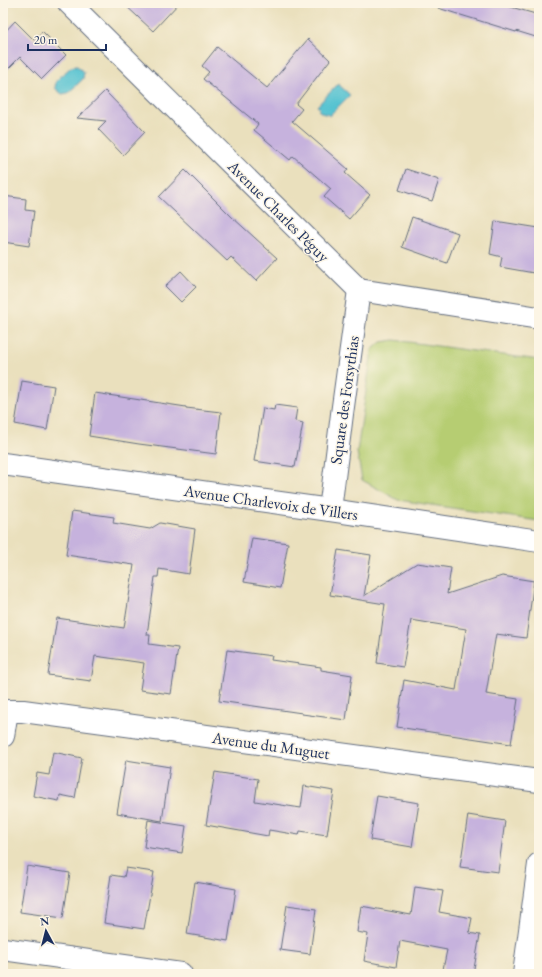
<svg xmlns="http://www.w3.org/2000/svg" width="542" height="977" font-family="'EB Garamond',serif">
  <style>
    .green { fill: #b6cd72; stroke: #687e68 }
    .water { fill: #57c3d1; stroke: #397998 }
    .building { fill: #c6b2dd }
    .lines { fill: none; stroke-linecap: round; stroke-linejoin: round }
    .minor-casing { stroke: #636d7f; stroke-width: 24 }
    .minor { stroke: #fff; stroke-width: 22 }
    .labels { text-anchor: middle; stroke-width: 3; stroke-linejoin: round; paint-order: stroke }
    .street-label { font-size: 16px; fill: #1b2f5e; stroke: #fcf5e5 }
  </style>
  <rect width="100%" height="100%" fill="#fcf5e5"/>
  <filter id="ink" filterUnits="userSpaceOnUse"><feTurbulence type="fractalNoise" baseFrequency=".025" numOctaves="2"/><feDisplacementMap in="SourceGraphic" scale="8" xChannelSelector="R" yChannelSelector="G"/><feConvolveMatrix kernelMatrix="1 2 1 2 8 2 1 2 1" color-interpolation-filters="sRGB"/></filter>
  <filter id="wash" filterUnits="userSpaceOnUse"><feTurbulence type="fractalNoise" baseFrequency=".012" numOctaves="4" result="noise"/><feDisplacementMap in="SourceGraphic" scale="16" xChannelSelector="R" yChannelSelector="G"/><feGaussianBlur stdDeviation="0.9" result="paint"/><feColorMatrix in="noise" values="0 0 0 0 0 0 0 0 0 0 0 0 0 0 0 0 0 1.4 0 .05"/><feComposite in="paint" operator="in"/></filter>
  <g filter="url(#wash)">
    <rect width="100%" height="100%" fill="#eae0bd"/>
    <polygon class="green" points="394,340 539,360 539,521 398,500 362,480 357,452 372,350 381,342"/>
    <g class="water">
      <polygon points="77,66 84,72 83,79 68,93 62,94 55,88 56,81 71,67"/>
      <polygon points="338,84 350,95 329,116 327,114 324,114 318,110 320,108 317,106"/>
    </g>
    <g id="blocks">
      <g class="building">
        <polygon points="123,3 179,3 153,31"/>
        <polygon points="439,3 497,3 539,15 539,38 516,31 516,32 438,8"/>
        <polygon points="15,21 34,40 42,31 66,55 42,79 20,57 3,74 3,34"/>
        <polygon points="308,39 330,60 296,104 302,109 292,121 348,169 345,173 370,195 349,219 324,197 331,189 293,156 290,160 254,130 258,124 203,79 209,72 202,66 217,47 267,88"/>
        <polygon points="105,91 145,132 123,155 98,129 106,121 77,118"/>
        <polygon points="406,169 439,180 432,201 399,190"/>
        <polygon points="185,170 232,217 277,258 256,281 231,257 227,261 159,197"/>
        <polygon points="3,196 26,199 25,210 34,211 29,246 3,242"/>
        <polygon points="412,217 458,233 447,263 402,247"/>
        <polygon points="495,221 539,228 539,242 534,273 500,267 502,257 490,254"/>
        <polygon points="181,271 196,287 181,302 165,286"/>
        <polygon points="22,381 54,386 47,430 15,424"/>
        <polygon points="95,393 186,407 186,408 221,412 216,454 139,444 89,436"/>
        <polygon points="275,405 297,408 295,421 303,423 295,467 254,461 263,408 274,410"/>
        <polygon points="72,511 114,517 113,523 150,529 160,523 195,529 189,574 159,569 158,577 155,577 151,607 147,635 150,635 149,644 178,648 171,694 140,690 144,663 95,656 91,681 48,675 57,618 124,628 134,565 66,555"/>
        <polygon points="252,538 288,543 280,588 244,582"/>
        <polygon points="338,550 371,555 364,596 417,563 451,568 447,594 502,576 534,581 526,638 496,634 486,694 518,699 511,744 397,727 404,680 456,690 466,629 411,620 403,667 377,663 385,604 330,595"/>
        <polygon points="227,650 272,656 271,660 321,667 321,670 352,675 346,720 302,714 302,713 219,701"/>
        <polygon points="53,752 82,758 75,798 60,795 59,801 33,796 37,773 49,775"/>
        <polygon points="126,760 170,767 162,821 117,813"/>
        <polygon points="215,772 258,779 255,801 301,808 304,786 334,791 327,835 300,831 299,835 269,830 268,836 206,825"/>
        <polygon points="377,796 419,803 412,847 370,840"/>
        <polygon points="468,815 505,821 498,872 460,867"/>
        <polygon points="148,820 186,826 182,853 144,847"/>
        <polygon points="27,866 70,873 63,918 20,912"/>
        <polygon points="126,868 154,872 144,929 104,923 111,875 124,877"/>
        <polygon points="195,882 236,889 228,941 187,934"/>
        <polygon points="415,887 443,891 439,912 472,918 469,933 480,935 473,974 442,974 447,950 400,941 396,967 364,961 368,934 357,932 361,906 411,915"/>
        <polygon points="287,905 316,909 310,954 280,950"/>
      </g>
    </g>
  </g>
  <g filter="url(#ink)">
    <use href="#blocks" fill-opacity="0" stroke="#636d7f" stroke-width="1"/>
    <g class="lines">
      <defs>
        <g id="minor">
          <polyline points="69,3 359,290 539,318"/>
          <polyline points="3,464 330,510 539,541"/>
          <polyline points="330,510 342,414 359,290"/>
          <polyline points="3,711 23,711 539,781"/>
          <polyline points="3,736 7,711"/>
          <polyline points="3,949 181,974"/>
          <polyline points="524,974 539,864"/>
        </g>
      </defs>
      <use href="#minor" class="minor-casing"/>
      <use href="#minor" class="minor"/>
    </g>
  </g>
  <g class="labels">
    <g class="street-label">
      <text transform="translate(279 211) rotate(45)" y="6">Avenue Charles Péguy</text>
      <text transform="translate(344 400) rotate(-82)" y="6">Square des Forsythias</text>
      <text transform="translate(271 502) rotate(8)" y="6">Avenue Charlevoix de Villers</text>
      <text transform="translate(271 745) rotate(8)" y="6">Avenue du Muguet</text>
    </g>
  </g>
  <rect width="542" height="977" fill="none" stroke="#fcf5e5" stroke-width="16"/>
  <g transform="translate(46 931) rotate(353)" stroke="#fcf5e5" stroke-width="3" paint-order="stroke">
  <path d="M0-3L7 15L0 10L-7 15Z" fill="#1b2f5e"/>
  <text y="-6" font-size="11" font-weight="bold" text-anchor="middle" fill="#1b2f5e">N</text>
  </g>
  <path d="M28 44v6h78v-6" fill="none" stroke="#1b2f5e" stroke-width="2"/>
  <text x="34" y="44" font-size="12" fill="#1b2f5e" stroke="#fcf5e5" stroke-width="3" paint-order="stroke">20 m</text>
</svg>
